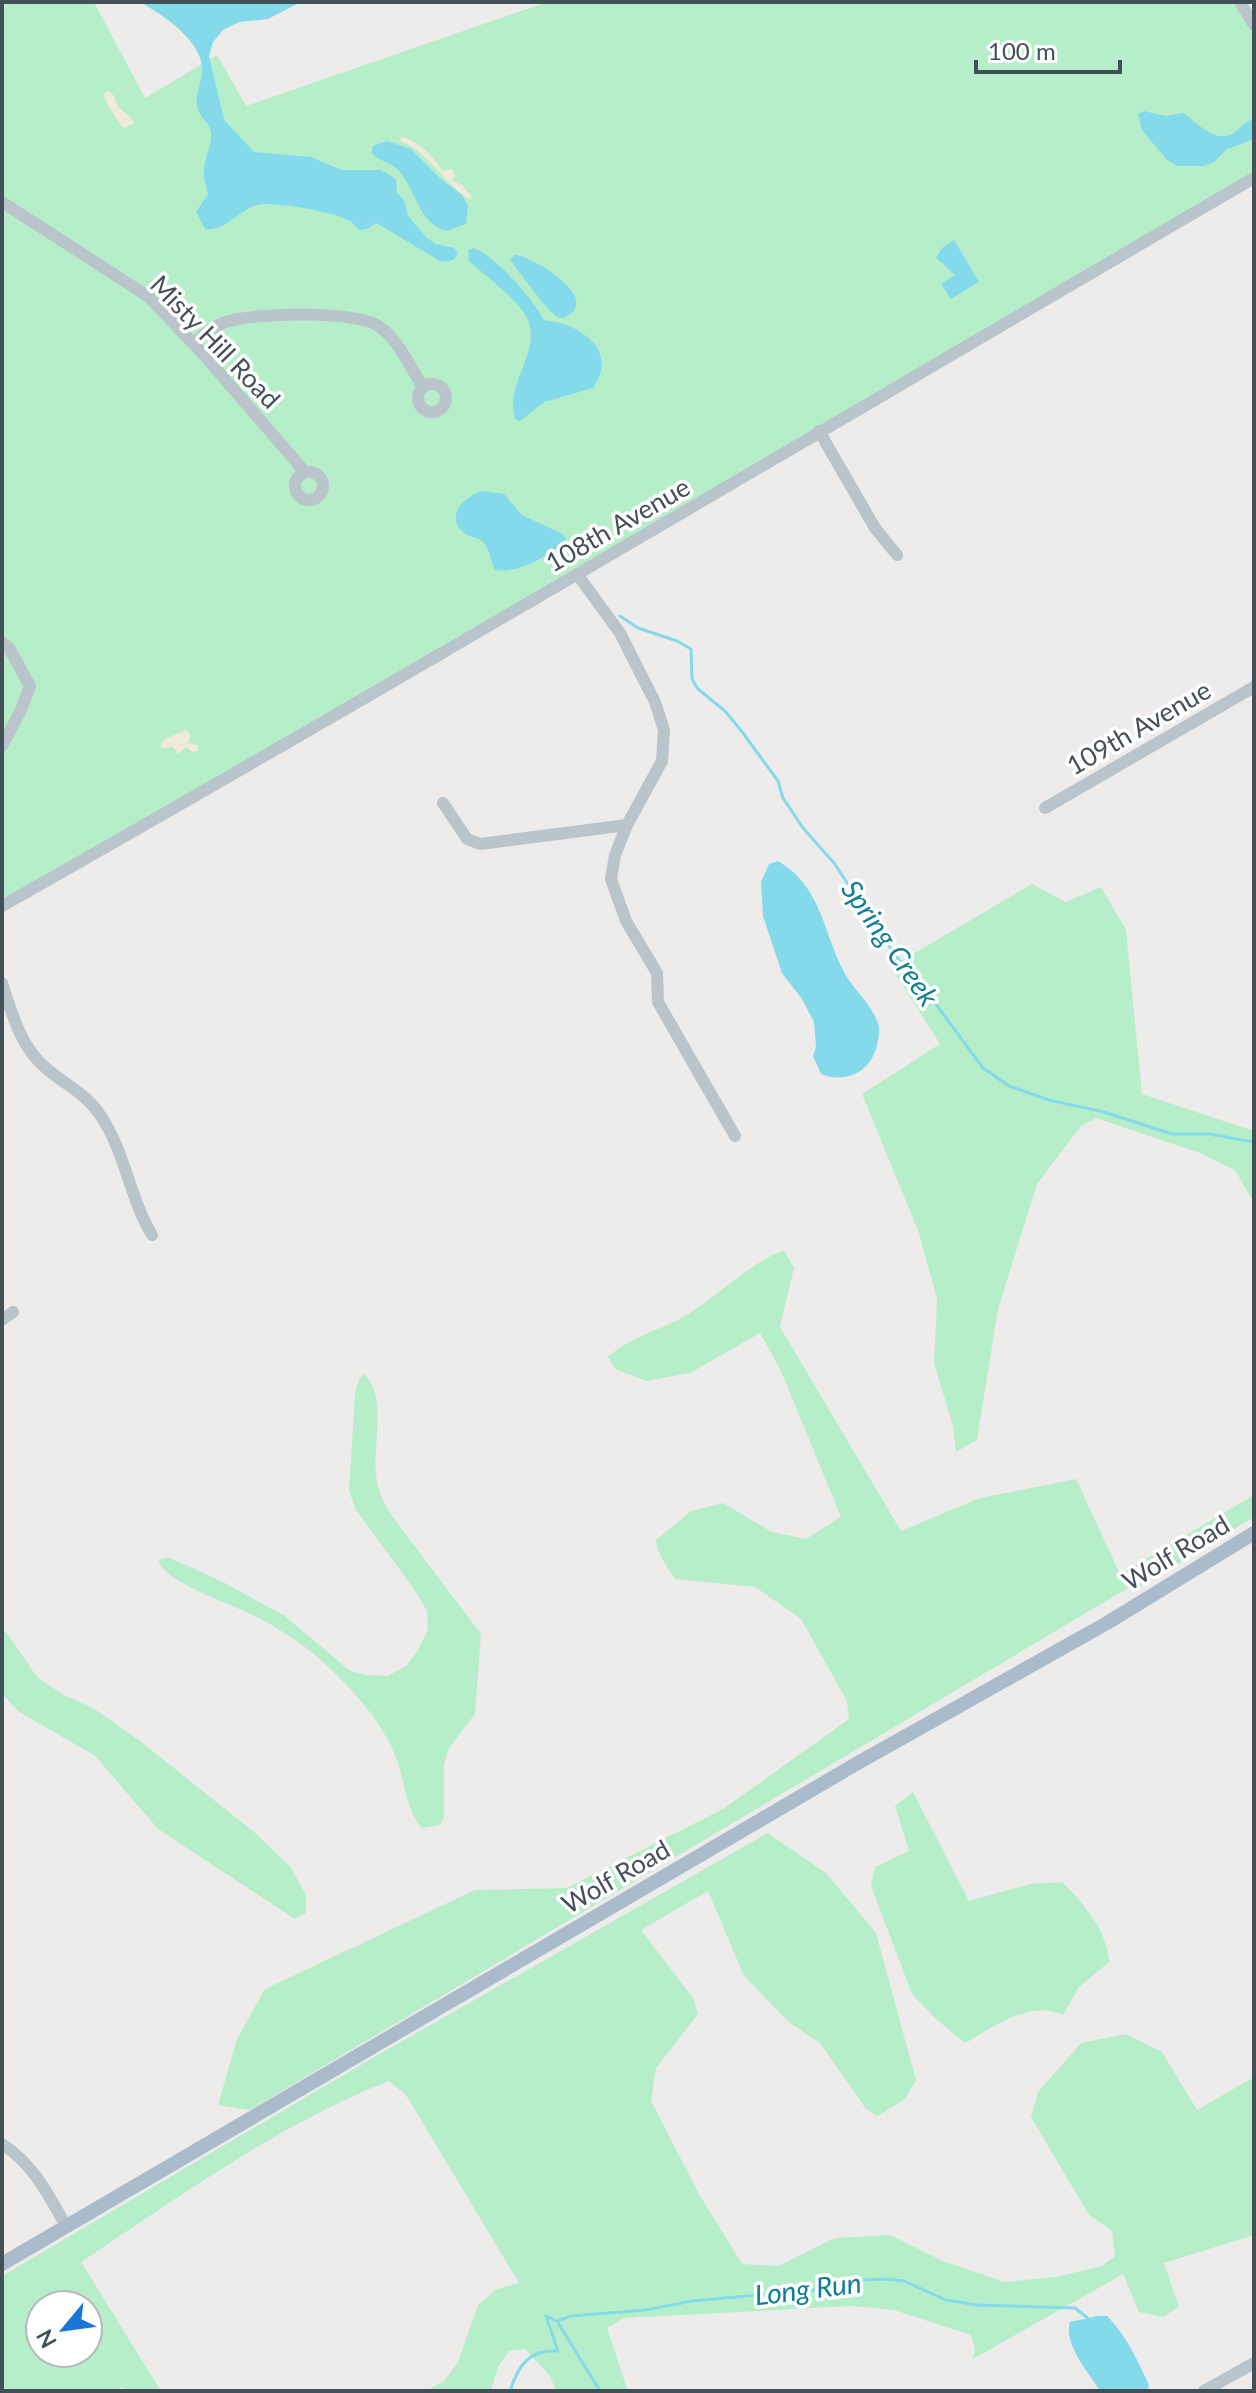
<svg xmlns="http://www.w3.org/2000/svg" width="1256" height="2393" font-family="Lato,sans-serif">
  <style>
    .green { fill: #b7eeca; fill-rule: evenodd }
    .sand { fill: #f1e9da }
    .water { fill: #84daeb }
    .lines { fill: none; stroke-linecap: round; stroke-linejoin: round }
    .stream { stroke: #84daeb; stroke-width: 3 }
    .minor { stroke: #b9c4cb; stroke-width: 12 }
    .major { stroke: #aabccb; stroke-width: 14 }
    .labels { text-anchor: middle; stroke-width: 7; stroke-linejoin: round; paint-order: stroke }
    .street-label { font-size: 26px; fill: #445058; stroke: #fff }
    .water-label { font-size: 28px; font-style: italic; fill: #0c7e95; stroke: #fff }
  </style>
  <rect width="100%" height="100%" fill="#eeebeb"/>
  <g class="green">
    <polygon points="2,2 94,2 145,98 217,55 246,106 547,2 1235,2 1254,34 1254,172 2,904"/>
    <polygon points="1032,884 1066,902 1101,887 1126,930 1142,1094 1254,1131 1254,1203 1235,1170 1200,1153 1096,1118 1081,1126 1037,1184 998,1309 977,1440 956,1452 953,1426 934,1363 937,1299 919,1233 862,1094 940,1044 891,967"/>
    <path d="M784 1250 794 1268 780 1327 901 1531 980 1498 1076 1479 1120 1574 1254 1495V1517L1144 1585 1128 1588 250 2110 218 2105 237 2039 265 1989 475 1890 567 1888 723 1809 849 1719 847 1701 801 1619 755 1587 675 1579 662 1559 655 1541 691 1511 723 1503 772 1532 806 1539 841 1517 781 1371 760 1333 690 1373 646 1381 615 1369 608 1357C631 1336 659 1331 685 1316 720 1295 746 1265 784 1250Z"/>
    <path d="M364 1374C387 1394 373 1446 376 1474 377 1491 384 1502 392 1516L481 1634 475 1714 449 1748 444 1764V1817L440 1825 422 1828C406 1811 405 1782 397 1760 382 1719 346 1682 314 1654 299 1642 280 1630 263 1620 239 1606 166 1585 158 1560L168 1557 221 1581 285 1616 350 1671 366 1675 388 1676 406 1666 416 1653 428 1630 427 1611 414 1589 356 1510 349 1491 355 1393 359 1380Z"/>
    <polygon points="2,1630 7,1633 37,1677 62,1694 93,1708 140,1741 254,1832 291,1868 306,1895 306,1913 295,1919 158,1829 95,1756 18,1711 2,1694"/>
    <path d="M913 1792 969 1901 1030 1884 1062 1882C1083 1902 1108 1932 1109 1962L1079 1987 1063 2015C1030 1999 994 2027 965 2043L937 2020 912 1994 871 1886 875 1867 909 1851 895 1806Z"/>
    <path d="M768 1833 827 1874 876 1933 916 2080 905 2099 878 2116 866 2109 820 2043 790 2023 744 1976 708 1891 641 1930 693 1998 698 2014 656 2068 651 2101 699 2194 742 2264 779 2266 835 2238 890 2235 943 2261 1004 2282 1056 2277 1102 2266 1115 2256 1112 2231 1089 2215 1031 2117 1038 2092 1081 2043 1126 2034 1162 2052 1197 2110 1254 2077V2235L1164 2263 1179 2307 1163 2317 1139 2312 1123 2274 973 2359 975 2349 971 2335 894 2310 852 2306 624 2318 607 2328 628 2391H556L550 2376 525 2349 509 2351 498 2367 491 2391H426L444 2381 458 2362 478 2305 497 2289 519 2283 406 2095 389 2081C279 2124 179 2197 81 2262L161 2391H127L123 2387 116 2391H2V2276L376 2056ZM40 2305H88V2353H40Z"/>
  </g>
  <g class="sand">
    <path d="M108 91C118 96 114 104 122 110 128 116 131 115 134 123L124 128C117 121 106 103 103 94Z"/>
    <path d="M401 137C418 140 434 157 442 171L452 169 455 175 452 181 462 185 471 196V200C446 187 429 151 400 141Z"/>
    <polygon points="186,730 191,735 188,743 198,745 198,751 192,752 186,747 178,754 173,747 162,748 161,744 165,739"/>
  </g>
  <g class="water">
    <path d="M140 2H301L268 19 239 22 223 30 213 42 209 56 224 120 254 152 311 157 341 170H381L396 179 397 193 404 200 408 216 427 238 436 244 454 248 458 253C454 262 448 262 440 261L376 223 367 229 359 230C356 227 354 224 350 221 336 212 273 201 257 205 239 210 225 232 205 229L196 212 208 194C206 186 203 177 204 169 205 157 212 146 211 132 209 121 198 117 197 105 195 92 203 81 202 68 201 40 162 14 140 2Z"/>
    <path d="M1144 111 1165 116 1183 113C1197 122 1213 143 1232 134 1241 129 1243 122 1254 119V139L1227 149 1214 162 1204 166H1177L1166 159 1142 130 1138 114Z"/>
    <path d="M387 141 411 149 442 180 461 194 468 205 466 224 446 231C417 222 417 190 398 170 390 162 379 161 371 153L373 146Z"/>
    <polygon points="954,240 979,282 951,299 941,284 955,275 936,258 942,248"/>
    <path d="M473 248C494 254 534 300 544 320 552 322 561 322 569 326 598 339 612 360 593 388L544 402 520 421 516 420C502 386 543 352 527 318 518 299 485 276 469 261L468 250Z"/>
    <path d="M515 255C534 257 605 300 564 318 558 317 557 318 552 313 547 309 512 263 510 259Z"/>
    <path d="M482 491 504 494 522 515 563 534 566 539 565 543C545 556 520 574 495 570 491 562 489 547 482 541 477 537 469 537 464 533 445 516 463 497 482 491Z"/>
    <path d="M778 861C821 886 823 931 843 970 853 991 873 1003 879 1027 880 1033 878 1039 877 1045 871 1072 846 1084 821 1074L813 1056 816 1047 814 1022 802 999 782 973 763 916 761 882 769 864Z"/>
    <path d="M1098 2316H1107C1126 2335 1138 2361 1149 2385L1147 2391H1100C1089 2373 1063 2344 1070 2322Z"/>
  </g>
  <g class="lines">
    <g class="stream">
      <polyline points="620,616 638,628 677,641 691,649 692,679 698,689 725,711 743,733 778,781 783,798 803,828 834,863 895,955 932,999 983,1068 1009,1086 1049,1100 1104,1112 1172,1134 1209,1134 1254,1142"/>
      <polyline points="557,2321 600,2391"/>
      <path d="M510 2391C518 2366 529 2349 558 2351L546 2316 557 2321 571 2316 645 2310 692 2301 834 2288 866 2280 884 2279 904 2281 946 2300 978 2305 1075 2308 1090 2320"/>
    </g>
    <g class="minor">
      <polyline points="1240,2 1254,25"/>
      <polyline points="2,202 149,297 204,355 305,472"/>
      <path d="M193 343C204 334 215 325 229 321 258 313 356 310 380 327 400 342 410 367 423 387"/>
      <circle cx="432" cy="398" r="14"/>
      <polyline points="819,431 875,528 897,555"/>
      <circle cx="309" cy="486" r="14"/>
      <polyline points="577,574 620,633 655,702 664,730 662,761 627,825 615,855 611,879 626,921 657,973 658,1002 735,1136"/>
      <polyline points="2,642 9,648 30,686 21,710 2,746"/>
      <polyline points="443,803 467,839 480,844 627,825"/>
      <polyline points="1045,808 1254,687"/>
      <path d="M2 906C422 668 837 421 1254 178"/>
      <path d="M2 983C12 1014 21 1048 47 1069 64 1084 85 1093 98 1112 125 1149 129 1197 152 1235"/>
      <polyline points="2,1320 13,1312"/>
      <path d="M2 2144C33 2164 48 2194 66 2226"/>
      <polyline points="1204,2391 1254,2363"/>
    </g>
    <polyline class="major" points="2,2264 856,1764 1107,1623 1254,1533"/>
  </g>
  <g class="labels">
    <g class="street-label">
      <text transform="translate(215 342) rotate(46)" y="9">Misty Hill Road</text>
      <text transform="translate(618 525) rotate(-30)" y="9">108th Avenue</text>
      <text transform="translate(1139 728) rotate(-30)" y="9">109th Avenue</text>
      <text transform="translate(1176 1553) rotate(-31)" y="9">Wolf Road</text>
      <text transform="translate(616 1877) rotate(-30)" y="9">Wolf Road</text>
    </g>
    <g class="water-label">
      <text transform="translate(890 943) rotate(55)" y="10">Spring Creek</text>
      <text transform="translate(808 2289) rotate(-7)" y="10">Long Run</text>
    </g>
  </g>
  <rect width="1256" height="2393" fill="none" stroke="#445058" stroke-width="8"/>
  <g transform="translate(64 2329) rotate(241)"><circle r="38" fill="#ffffff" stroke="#b4b9bc" stroke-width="2"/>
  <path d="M0-6L14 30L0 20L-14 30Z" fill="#1876db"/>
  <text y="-12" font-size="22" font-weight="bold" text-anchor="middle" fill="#445058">N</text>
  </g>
  <path d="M976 60v12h144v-12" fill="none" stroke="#445058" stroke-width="4"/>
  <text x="988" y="60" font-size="24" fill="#445058" stroke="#ffffff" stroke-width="6" paint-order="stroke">100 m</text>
</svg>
